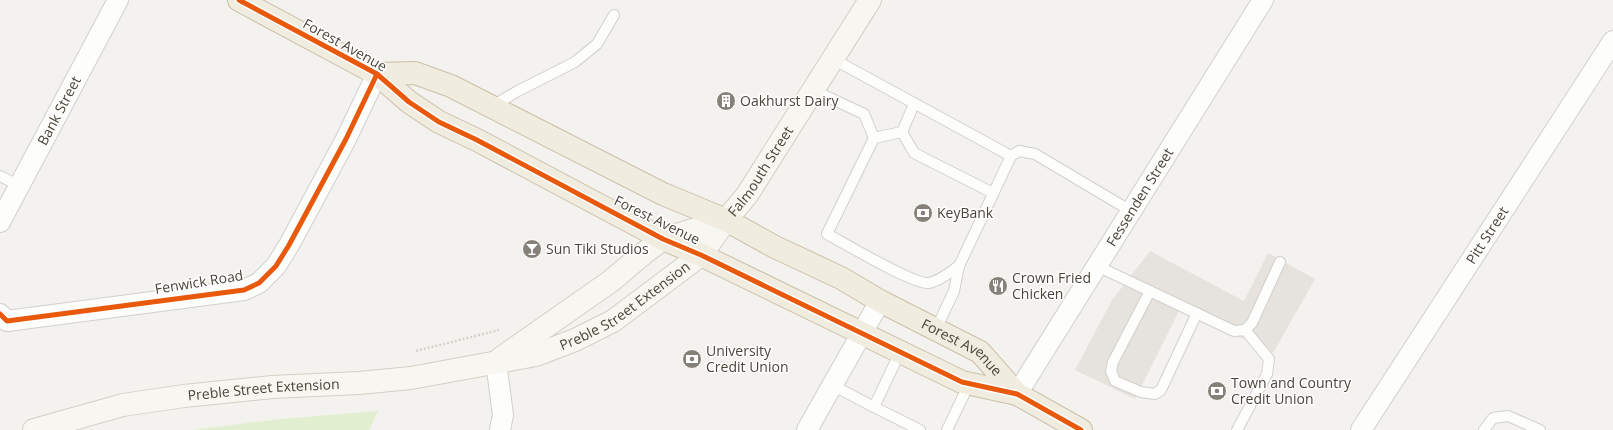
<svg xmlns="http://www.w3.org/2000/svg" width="1613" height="430" font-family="'Open Sans',sans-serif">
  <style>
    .green { fill: #e1eecf }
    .parking { fill: #e6e3df }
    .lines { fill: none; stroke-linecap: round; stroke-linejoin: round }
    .service-casing { stroke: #d2d0cb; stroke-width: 12 }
    .minor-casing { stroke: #d2d0cb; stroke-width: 22 }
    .secondary-casing { stroke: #d3cfc5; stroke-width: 24 }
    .trunk-casing { stroke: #ccbfa9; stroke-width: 24 }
    .path { stroke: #d3d2cc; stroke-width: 2.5; stroke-dasharray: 2 2; stroke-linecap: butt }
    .service { stroke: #fdfdfc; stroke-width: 10 }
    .minor { stroke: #fdfdfc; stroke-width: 20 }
    .secondary { stroke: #f7f6f1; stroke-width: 22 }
    .trunk { stroke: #f0ece0; stroke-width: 22 }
    .cycleway-casing { stroke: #fff; stroke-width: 8 }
    .cycleway { stroke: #e8590c; stroke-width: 5 }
    .labels { text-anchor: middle; stroke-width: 3; stroke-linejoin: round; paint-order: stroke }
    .street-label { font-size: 14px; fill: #4b4439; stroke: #fff }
    .poi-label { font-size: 14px; fill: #4b4439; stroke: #fff; text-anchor: start }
  </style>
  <rect width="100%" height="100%" fill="#f4f2ee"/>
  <polygon class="green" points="378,411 369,430 192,430 281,419"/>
  <polygon class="parking" points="1150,251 1244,301 1268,253 1315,279 1273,353 1180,309 1135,399 1075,370 1112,300"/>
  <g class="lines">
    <defs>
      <g id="service">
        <polyline points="833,59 1011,156"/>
        <polyline points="813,90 864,114 874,138"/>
        <path d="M914 104 902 132 874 138 827 234C844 243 914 285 929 283 940 281 950 272 959 266"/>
        <polyline points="491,107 516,92 575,62 597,44 614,15"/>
        <polyline points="902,132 914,153 993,193"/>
        <polyline points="0,176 20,186"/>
        <polyline points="1097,266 1234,331 1245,330 1252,323 1280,262"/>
        <polyline points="1150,291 1113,362 1111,371 1115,381 1141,392 1155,394 1161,390 1197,313"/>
        <polyline points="936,329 954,291 959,266 1011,156 1019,151 1035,154 1131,211"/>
        <polyline points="900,352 874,407 920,430"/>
        <polyline points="832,385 874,407"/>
        <polyline points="947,430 969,384"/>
        <polyline points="1237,430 1267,374 1269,359 1245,330"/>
        <polyline points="1484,430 1493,418 1508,416 1540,430"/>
      </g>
      <g id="minor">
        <path id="s1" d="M0 222 118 0"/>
        <polyline points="0,314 7,321 244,290 259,283 276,266 289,245 346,139 377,74"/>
        <polyline points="496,362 503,415 500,430"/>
        <path id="s2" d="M1017 394 1263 0"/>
        <polyline points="807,430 880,301"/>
        <path id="s3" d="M1361 430 1613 41"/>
      </g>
      <g id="secondary">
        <polyline points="501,358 611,281 644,253 663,239 726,220"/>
        <path id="s4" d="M34 430 123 405 184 396 272 387 359 383 411 378 536 355 575 340 613 321 701 255 726 220 747 195 870 0"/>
      </g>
      <g id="trunk">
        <polyline points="239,0 377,74 409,102 439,122 477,140 663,239 701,255 962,382 1017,394 1081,430"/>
        <path id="s5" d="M377 74 415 73 451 86 663 194 726 220 775 247 841 278 880 301 980 352 1017 394"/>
      </g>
    </defs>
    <use href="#service" class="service-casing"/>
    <use href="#minor" class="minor-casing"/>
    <use href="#secondary" class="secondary-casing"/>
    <use href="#trunk" class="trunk-casing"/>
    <polyline class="path" points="416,351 499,330"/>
    <use href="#service" class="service"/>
    <use href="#minor" class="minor"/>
    <use href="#secondary" class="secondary"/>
    <use href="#trunk" class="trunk"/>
    <defs>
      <g id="cycleway">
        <polyline points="239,0 377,74 409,102 439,122 477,140 663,239 701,255 962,382 1017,394 1081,430"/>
        <polyline points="0,314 7,321 244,290 259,283 276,266 289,245 346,139 377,74"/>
      </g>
    </defs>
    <use href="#cycleway" class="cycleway-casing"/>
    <use href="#cycleway" class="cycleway"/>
  </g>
  <defs>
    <symbol id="building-disc" viewBox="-11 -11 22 22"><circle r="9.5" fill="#868178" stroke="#fff"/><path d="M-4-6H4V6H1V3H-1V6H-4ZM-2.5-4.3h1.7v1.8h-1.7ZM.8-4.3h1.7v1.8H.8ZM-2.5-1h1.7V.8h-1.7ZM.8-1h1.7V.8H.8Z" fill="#fff"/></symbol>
    <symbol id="bank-disc" viewBox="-11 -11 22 22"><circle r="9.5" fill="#868178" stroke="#fff"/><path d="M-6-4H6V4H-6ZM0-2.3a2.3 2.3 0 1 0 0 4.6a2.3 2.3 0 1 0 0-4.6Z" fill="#fff"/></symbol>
    <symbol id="bar-disc" viewBox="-11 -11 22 22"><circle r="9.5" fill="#868178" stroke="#fff"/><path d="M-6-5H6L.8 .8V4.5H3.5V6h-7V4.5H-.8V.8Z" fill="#fff"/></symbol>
    <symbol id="restaurant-disc" viewBox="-11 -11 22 22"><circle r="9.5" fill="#868178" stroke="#fff"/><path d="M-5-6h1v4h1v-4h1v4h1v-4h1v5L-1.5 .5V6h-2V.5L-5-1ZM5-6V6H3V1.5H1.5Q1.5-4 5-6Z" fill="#fff"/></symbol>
  </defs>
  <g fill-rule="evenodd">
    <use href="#building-disc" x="715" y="90" width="22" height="22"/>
    <use href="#bank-disc" x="912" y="202" width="22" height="22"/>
    <use href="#bar-disc" x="521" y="238" width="22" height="22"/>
    <use href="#restaurant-disc" x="987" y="275" width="22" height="22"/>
    <use href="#bank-disc" x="681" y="348" width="22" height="22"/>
    <use href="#bank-disc" x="1206" y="380" width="22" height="22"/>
  </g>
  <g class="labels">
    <g class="street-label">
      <text transform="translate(345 45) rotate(29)" y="5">Forest Avenue</text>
      <text dy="5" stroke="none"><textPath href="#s1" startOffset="126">Bank Street</textPath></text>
      <text dy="5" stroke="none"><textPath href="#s4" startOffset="806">Falmouth Street</textPath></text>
      <text dy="5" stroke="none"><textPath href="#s2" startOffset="232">Fessenden Street</textPath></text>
      <text transform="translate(657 220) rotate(26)" y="5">Forest Avenue</text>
      <text dy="5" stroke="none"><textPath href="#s3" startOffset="232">Pitt Street</textPath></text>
      <text transform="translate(199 282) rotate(-9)" y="5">Fenwick Road</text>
      <text dy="5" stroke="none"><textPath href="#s4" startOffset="611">Preble Street Extension</textPath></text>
      <text dy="5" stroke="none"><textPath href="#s5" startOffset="651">Forest Avenue</textPath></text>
      <text dy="5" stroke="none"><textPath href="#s4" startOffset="234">Preble Street Extension</textPath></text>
    </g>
    <g class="poi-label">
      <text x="740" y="106">Oakhurst Dairy</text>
      <text x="937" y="218">KeyBank</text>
      <text x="546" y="254">Sun Tiki Studios</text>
      <text x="1012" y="283">Crown Fried<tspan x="1012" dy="16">Chicken</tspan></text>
      <text x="706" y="356">University<tspan x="706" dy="16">Credit Union</tspan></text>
      <text x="1231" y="388">Town and Country<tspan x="1231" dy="16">Credit Union</tspan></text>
    </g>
  </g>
</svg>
